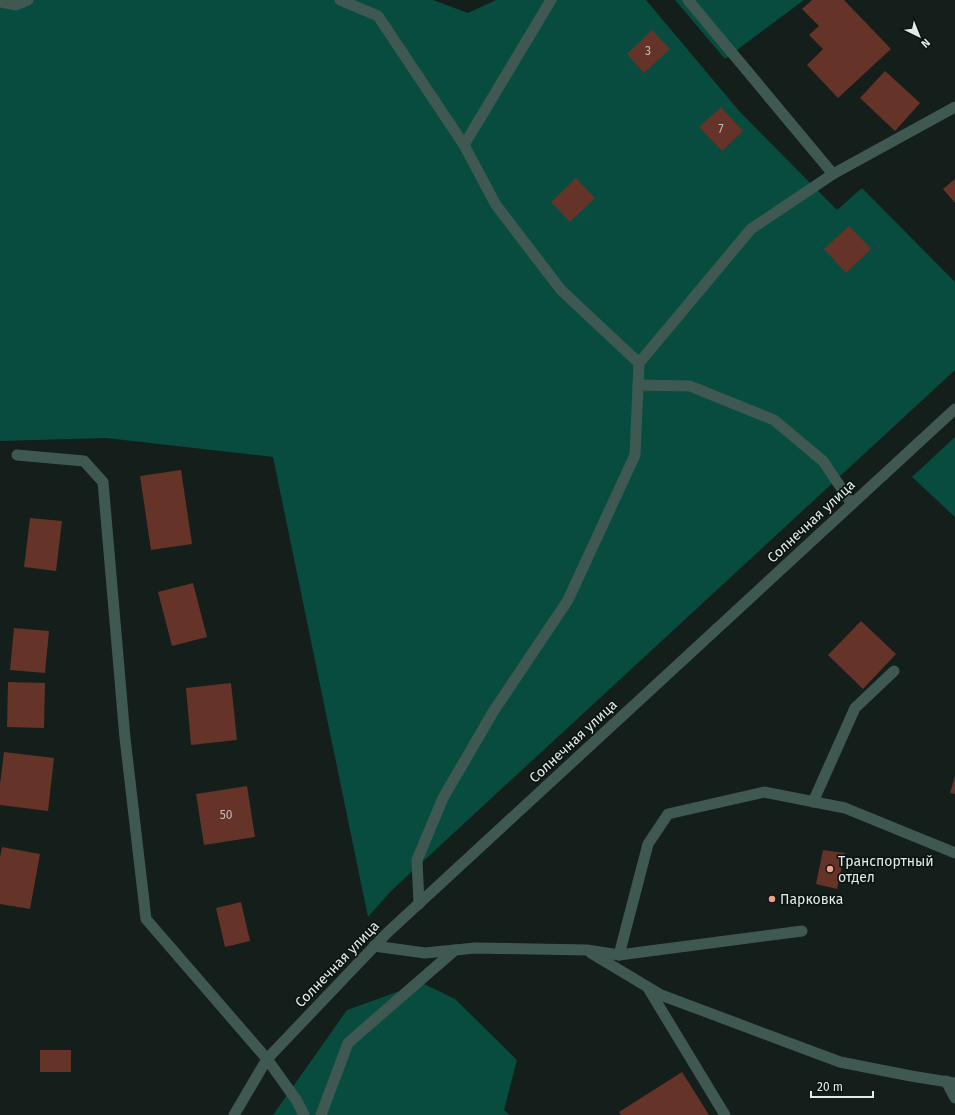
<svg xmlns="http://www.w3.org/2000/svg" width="955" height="1115" font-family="'Fira Sans',sans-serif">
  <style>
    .green { fill: #084c3f }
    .building { fill: #653327 }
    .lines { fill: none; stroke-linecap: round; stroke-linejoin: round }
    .minor { stroke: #3f5952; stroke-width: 11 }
    .tertiary { stroke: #3f5952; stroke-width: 11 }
    .poi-dot { fill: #f49e89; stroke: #0b1512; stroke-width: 1.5 }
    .labels { text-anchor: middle; stroke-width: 3.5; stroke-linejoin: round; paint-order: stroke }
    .number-label { font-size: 12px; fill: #c4bcb8 }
    .street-label { font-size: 14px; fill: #e4eae8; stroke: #0b1512 }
    .poi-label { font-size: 14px; fill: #e4eae8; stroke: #0b1512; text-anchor: start }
  </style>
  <rect width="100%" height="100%" fill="#141e1b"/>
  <g class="green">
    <polygon points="0,0 433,0 468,13 496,0 646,0 740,112 837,210 862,188 955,282 955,370 391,891 368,917 273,457 106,438 0,441"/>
    <polygon points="675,0 804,0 725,59"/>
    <polygon points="955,437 955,517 912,477"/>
    <polygon points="422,983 455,999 517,1060 504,1110 510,1115 273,1115 347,1010"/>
  </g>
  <g class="building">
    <polygon points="812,0 844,0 891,49 838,98 807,65 823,49 809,35 819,26 802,9"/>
    <polygon points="652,30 670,49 644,73 627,54"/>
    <polygon points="885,71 920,103 895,131 860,98"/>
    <polygon points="721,107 743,131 722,151 699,127"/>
    <polygon points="576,178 595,198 570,222 551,202"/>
    <polygon points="955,179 955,203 943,189"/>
    <polygon points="849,226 871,249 846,273 824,249"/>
    <polygon points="181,470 192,544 151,550 140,476"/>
    <polygon points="30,518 62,521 56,571 24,567"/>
    <polygon points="193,583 207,637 172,646 158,592"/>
    <polygon points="861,621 896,654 863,689 828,655"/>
    <polygon points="14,628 49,631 45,673 10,670"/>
    <polygon points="8,682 45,683 44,728 7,727"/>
    <polygon points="231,683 237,740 191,745 186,688"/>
    <polygon points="4,752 54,758 48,811 0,805 0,784"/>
    <polygon points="955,776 955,794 950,793"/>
    <polygon points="247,786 255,837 204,845 196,794"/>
    <polygon points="2,847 40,854 30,909 0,904 0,857"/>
    <polygon points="823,850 845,853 837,889 816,884"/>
    <polygon points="241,902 250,941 225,947 216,908"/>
    <rect x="40" y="1050" width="31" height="22"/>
    <polygon points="682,1072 709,1115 621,1115 619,1112"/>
  </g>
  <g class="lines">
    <g class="minor">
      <polyline points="340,0 378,16 464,145 551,0"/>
      <polyline points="688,0 833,174 955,107"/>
      <polyline points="0,2 16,5 28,0"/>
      <polyline points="464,145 496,205 561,290 639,363 751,229 833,174"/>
      <polyline points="638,385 690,386 774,420 823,461 852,504"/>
      <polyline points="17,455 84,461 103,482 125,738 146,919 267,1059 297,1101 304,1115"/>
      <polyline points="813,802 855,708 894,671"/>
      <polyline points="419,904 417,860 443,798 493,712 568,600 635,455 639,363"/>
      <polyline points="374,946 425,953 475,948 587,950 619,955 802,931"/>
      <polyline points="591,953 661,995 840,1062 911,1076 955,1083"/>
      <polyline points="619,955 648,844 668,814 764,792 845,808 955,853"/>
      <polyline points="648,988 725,1115"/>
      <polyline points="946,1081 955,1098"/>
      <polyline points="321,1115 348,1043 455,950"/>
    </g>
    <polyline class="tertiary" points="234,1115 267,1059 387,933 955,409"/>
  </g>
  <g class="poi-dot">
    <circle cx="830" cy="869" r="4"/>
    <circle cx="772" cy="899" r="4"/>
  </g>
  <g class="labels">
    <g class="number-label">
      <text x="648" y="55">3</text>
      <text x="721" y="133">7</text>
      <text x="226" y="819">50</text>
    </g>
    <g class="street-label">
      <text transform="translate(811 521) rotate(-43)" y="5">Солнечная улица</text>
      <text transform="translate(573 741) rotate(-43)" y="5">Солнечная улица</text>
      <text transform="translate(337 964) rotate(-46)" y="5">Солнечная улица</text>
    </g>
    <g class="poi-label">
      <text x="838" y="866">Транспортный<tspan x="838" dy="16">отдел</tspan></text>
      <text x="780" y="904">Парковка</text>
    </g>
  </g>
  <g transform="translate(919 36) rotate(137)" stroke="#0b1512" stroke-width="3" paint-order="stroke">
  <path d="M0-3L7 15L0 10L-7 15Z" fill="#e4eae8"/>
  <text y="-6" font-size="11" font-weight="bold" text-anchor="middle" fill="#e4eae8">N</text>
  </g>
  <path d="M811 1091v6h62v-6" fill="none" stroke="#e4eae8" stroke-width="2"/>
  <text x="817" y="1091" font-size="12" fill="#e4eae8" stroke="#0b1512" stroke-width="3" paint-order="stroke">20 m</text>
</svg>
